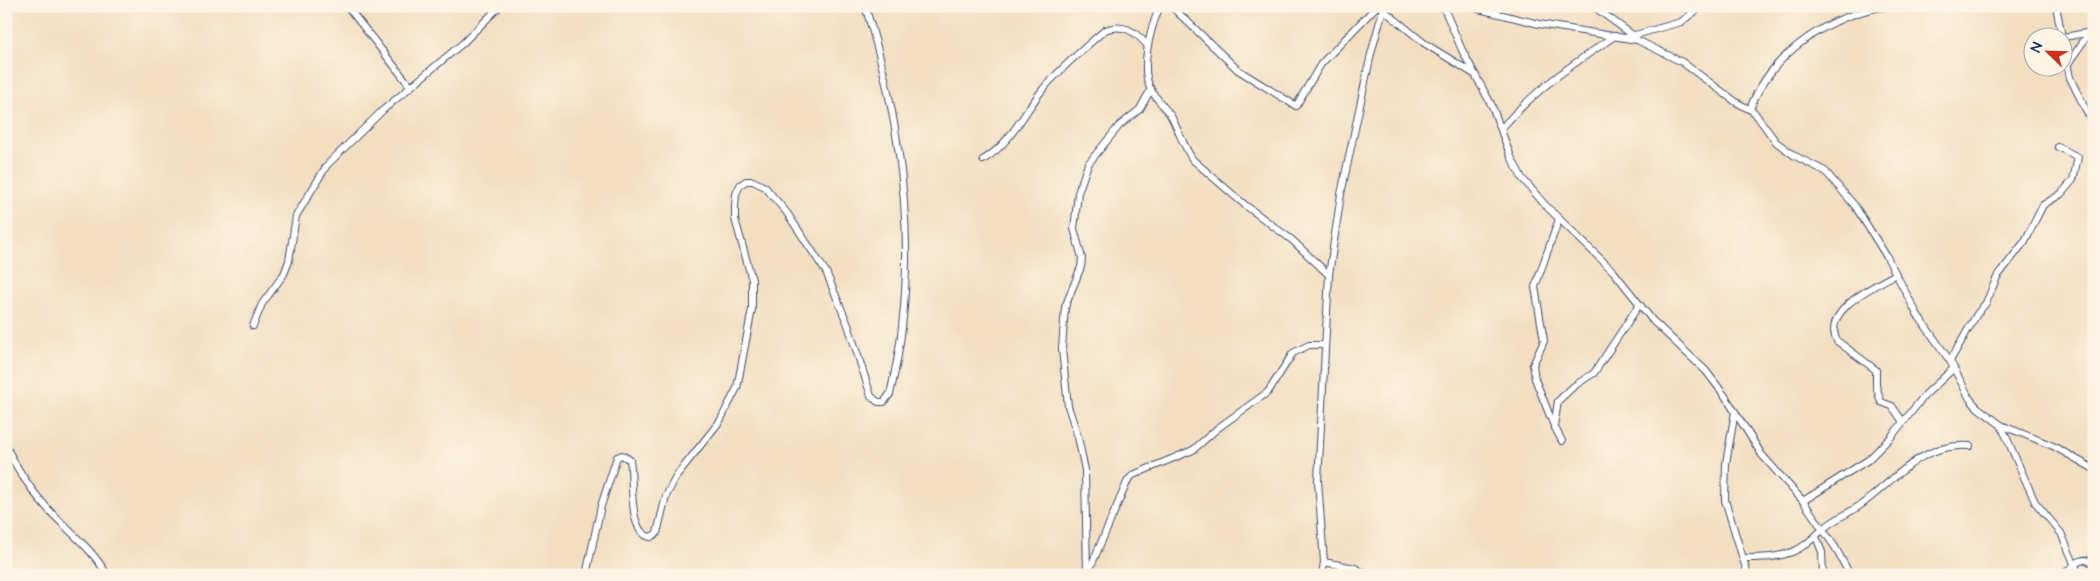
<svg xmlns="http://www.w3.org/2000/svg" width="2100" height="581" font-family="'Architects Daughter',sans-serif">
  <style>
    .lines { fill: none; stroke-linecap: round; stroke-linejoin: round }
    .minor-casing { stroke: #3b496d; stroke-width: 8 }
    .minor { stroke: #fff; stroke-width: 6 }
  </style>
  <rect width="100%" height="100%" fill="#fcf5e5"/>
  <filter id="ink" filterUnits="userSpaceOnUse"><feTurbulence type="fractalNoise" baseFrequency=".02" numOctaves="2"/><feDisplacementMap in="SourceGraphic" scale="10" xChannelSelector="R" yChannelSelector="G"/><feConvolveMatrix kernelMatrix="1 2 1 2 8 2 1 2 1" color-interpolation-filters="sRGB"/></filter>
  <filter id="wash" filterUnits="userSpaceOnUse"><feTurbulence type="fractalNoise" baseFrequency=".0096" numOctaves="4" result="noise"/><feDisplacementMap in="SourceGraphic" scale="20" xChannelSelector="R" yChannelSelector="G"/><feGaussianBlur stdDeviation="1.12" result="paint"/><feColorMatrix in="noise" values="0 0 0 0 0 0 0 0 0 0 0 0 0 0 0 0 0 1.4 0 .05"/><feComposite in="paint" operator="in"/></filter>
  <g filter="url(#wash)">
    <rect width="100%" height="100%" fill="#f3dec1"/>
  </g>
  <g filter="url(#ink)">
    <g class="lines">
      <defs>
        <g id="minor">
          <polyline points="347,6 410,86"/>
          <path d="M1160 6C1151 27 1139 68 1151 90 1157 100 1166 108 1172 118 1179 132 1184 147 1193 160L1245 205 1292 240 1329 275"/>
          <polyline points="1171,6 1238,70 1296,106 1321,64 1377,6"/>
          <polyline points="1443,6 1462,50 1492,106 1511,157 1522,178 1546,206 1613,271 1653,321 1706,371 1725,396 1762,455 1803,501 1835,547 1850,575"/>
          <polyline points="1467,6 1539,24 1637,40 1682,62 1736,102 1754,112 1776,142 1795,156 1825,171 1855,206 1887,257 1917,314 1950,361 1970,399 1977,407 2001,425 2053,446 2094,469"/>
          <polyline points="1593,6 1634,36"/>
          <polyline points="2056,6 2070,78 2094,126"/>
          <polyline points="1380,7 1424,43 1474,74"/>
          <polyline points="1628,37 1681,22 1702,6"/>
          <polyline points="2064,37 2092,32"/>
          <polyline points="2067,65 2094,26"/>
          <path d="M1750 109C1771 53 1829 15 1887 6"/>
          <path d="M1501 129C1533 91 1574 63 1615 36"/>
          <path d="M983 160C1011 143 1023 114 1043 89 1061 68 1084 48 1105 30 1123 23 1135 31 1147 45"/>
          <path d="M1896 274C1875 286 1821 310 1837 341L1876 370V386L1881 402 1892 406 1903 422"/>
          <polyline points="253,326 262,304 284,274 289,261 296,216 327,165 383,110 463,43 500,6"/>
          <polyline points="1950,361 1977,314 1986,303 1997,277 2025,241 2043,205 2061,194 2073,180 2078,157 2058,147"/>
          <polyline points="1735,412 1726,463 1725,500 1748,575"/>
          <polyline points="2001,425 2035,502 2061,533 2079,575"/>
          <polyline points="1554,426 1535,379 1533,365 1544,341 1535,287 1559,219"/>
          <polyline points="1562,441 1554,426 1558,401 1574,386 1594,373 1639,305"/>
          <path d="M6 446C16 468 31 490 47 508 66 529 93 549 107 575"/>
          <polyline points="1803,501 1868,460 1891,437 1925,395 1954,368"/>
          <polyline points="1816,537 1822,552 1823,575"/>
          <path d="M1743 558C1761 558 1776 558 1792 552 1805 547 1813 538 1823 529 1834 519 1850 513 1862 504 1896 479 1922 442 1970 446"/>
          <polyline points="1324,562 1355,568 1368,575"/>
          <polyline points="1088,573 1128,480 1133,475 1193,450 1218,428 1268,392 1293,353 1309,345 1324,345"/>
          <path d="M586 575 601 506 617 457 622 455 630 460C634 479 627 534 651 537L657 533 666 496 677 475 720 421 737 388 752 309V280L735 219V207L736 194 740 185 746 181H753L765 187 787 213 826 272 848 325 871 396 878 402H884L890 394C921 268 904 128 865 6"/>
          <polyline points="1087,575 1085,470 1078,437 1068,406 1062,349 1065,307 1081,267 1082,258 1074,229 1078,193 1088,164 1119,126 1140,109 1151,89"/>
          <polyline points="1322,575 1324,562 1318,481 1329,275 1341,194 1371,54 1384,6"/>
          <path d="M2063 575C2073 567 2083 552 2094 565"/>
        </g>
      </defs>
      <use href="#minor" class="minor-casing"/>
      <use href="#minor" class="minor"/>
    </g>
  </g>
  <rect width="2100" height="581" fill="none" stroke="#fcf5e5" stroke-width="25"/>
  <g transform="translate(2048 52) rotate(293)"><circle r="24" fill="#fcf5e5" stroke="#a2a6af"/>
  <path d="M0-4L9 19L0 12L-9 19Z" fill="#c8321e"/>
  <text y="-8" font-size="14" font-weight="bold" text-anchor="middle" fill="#1b2f5e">N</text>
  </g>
</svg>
